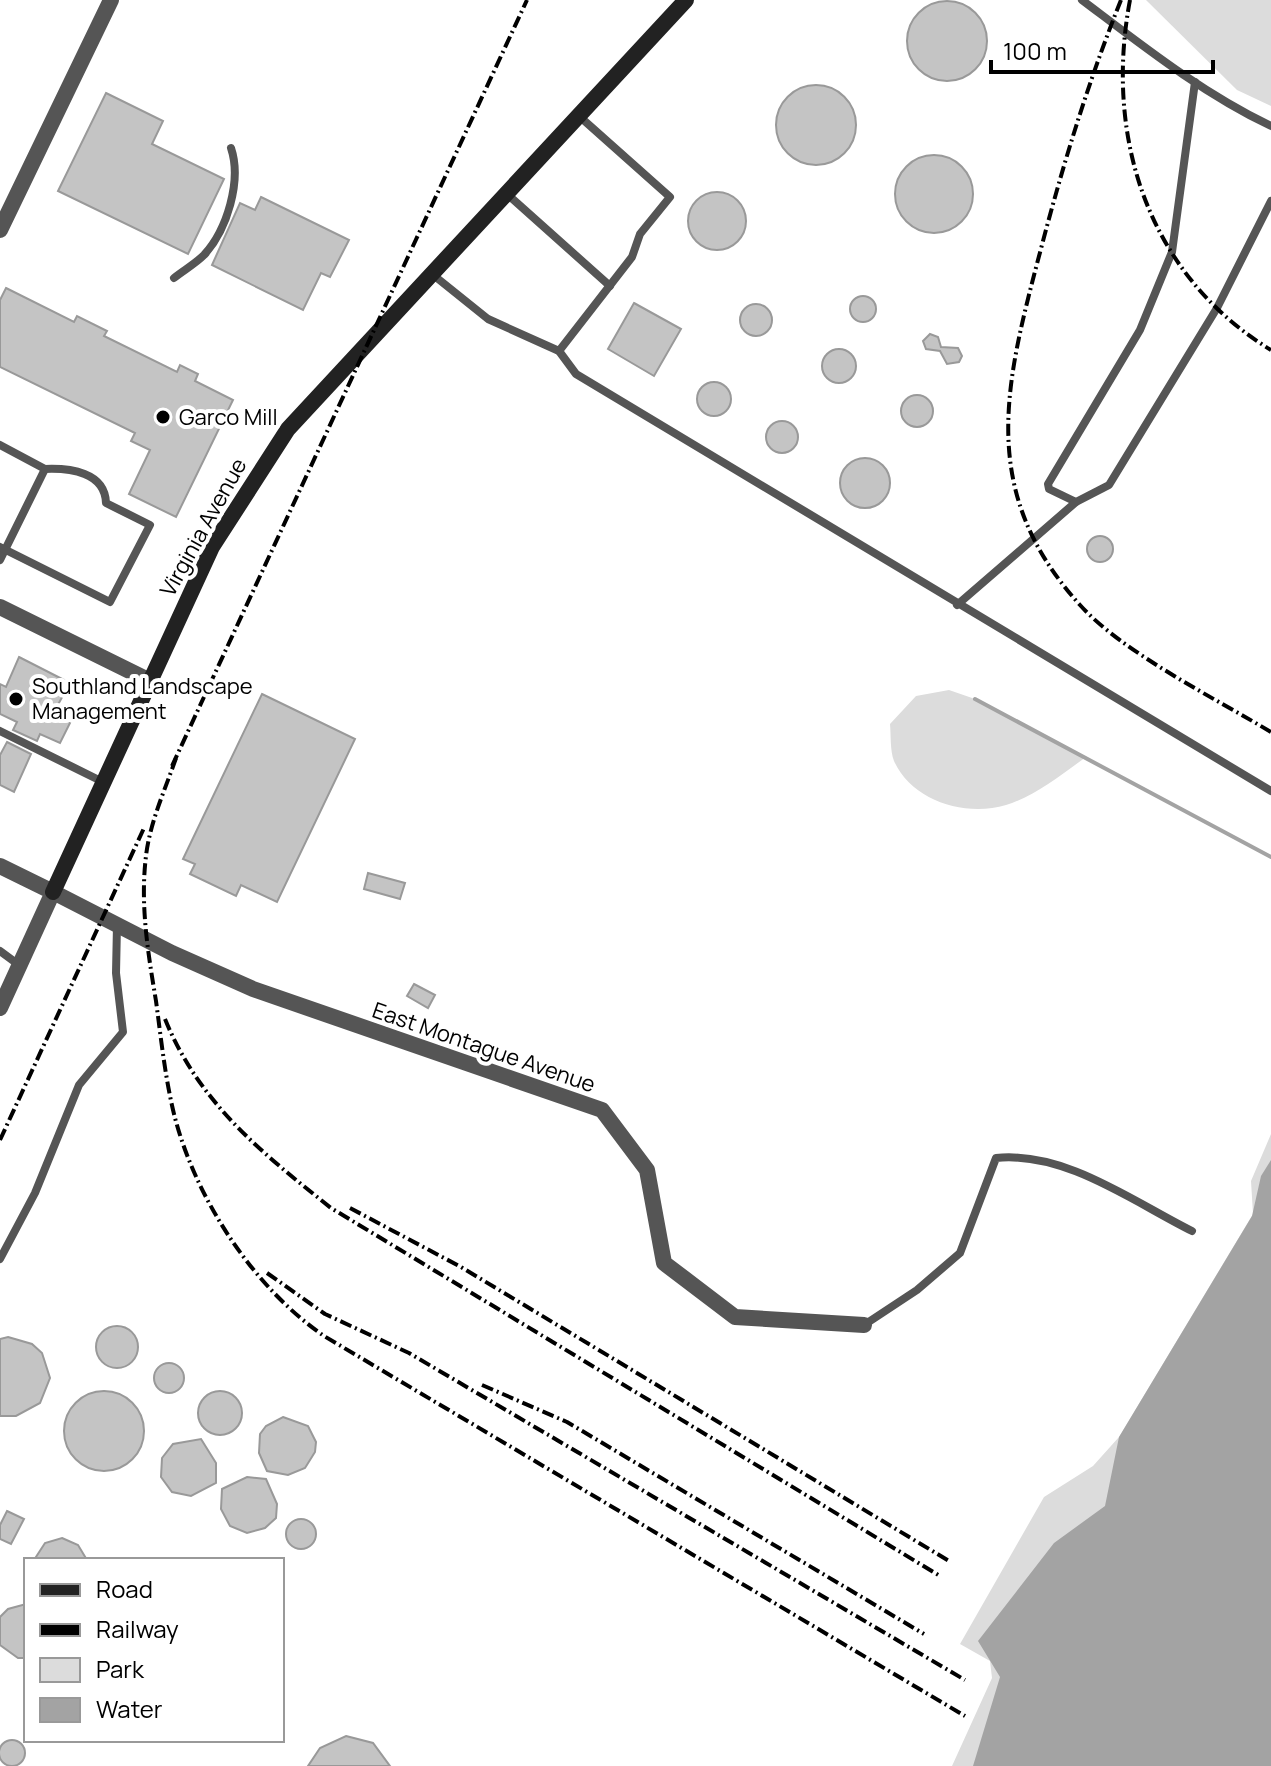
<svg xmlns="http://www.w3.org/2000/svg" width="1271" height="1766" font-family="Manrope,sans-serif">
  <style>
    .green { fill: #dcdcdc }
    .water { fill: #a3a3a3 }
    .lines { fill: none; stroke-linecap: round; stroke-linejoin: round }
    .stream { stroke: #a3a3a3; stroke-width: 4 }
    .building { fill: #c4c4c4; stroke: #999; stroke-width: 2 }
    .service { stroke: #555; stroke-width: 8 }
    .minor { stroke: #555; stroke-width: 16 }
    .tertiary { stroke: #555; stroke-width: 16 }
    .secondary { stroke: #222; stroke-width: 16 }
    .rail { stroke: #000; stroke-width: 4; stroke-dasharray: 12 4 2 4; stroke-linecap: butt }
    .poi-dot { fill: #000; stroke: #fff; stroke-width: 3 }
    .labels { text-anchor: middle; stroke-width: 8; stroke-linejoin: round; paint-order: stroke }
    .poi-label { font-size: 22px; fill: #000; stroke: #fff; text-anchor: start }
    .street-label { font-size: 22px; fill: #000; stroke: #fff }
  </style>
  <rect width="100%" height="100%" fill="#fff"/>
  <g class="green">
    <polygon points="1146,0 1271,0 1271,106 1237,90"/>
    <path d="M949 690 975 699 1086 757C1061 775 1035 796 1006 805 965 817 912 801 894 761 890 751 891 735 890 724L916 696Z"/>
    <polygon points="1271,1134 1271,1211 1222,1314 1008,1672 982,1766 952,1766 992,1678 990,1661 960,1644 1044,1497 1093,1466 1119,1437 1253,1214 1251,1181"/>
  </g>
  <polygon class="water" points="1271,1160 1271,1766 973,1766 1000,1677 978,1641 1054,1543 1105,1506 1119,1437 1252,1216 1261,1176"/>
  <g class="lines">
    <polyline class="stream" points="975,699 1271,857"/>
  </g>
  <g class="building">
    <circle cx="947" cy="41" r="40"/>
    <circle cx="816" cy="125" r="40"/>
    <polygon points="106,93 163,121 152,144 224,179 188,254 58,191"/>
    <circle cx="934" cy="194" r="39"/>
    <circle cx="717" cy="221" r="29"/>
    <polygon points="261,197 349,240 330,277 321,273 303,310 212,265 240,203 255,210"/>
    <polygon points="6,288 74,322 77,316 107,331 104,336 177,372 180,365 198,374 195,381 233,400 176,517 129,494 150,450 131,441 135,433 0,367 0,300"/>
    <circle cx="863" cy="309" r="13"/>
    <polygon points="634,303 681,329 654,376 608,349"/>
    <circle cx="756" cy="320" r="16"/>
    <polygon points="930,334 938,337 941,347 958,348 962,356 959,362 947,364 940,351 926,349 923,341"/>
    <circle cx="839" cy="366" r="17"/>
    <circle cx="714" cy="399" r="17"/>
    <circle cx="917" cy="411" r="16"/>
    <circle cx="782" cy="437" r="16"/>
    <circle cx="865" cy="483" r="25"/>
    <circle cx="1100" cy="549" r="13"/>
    <polygon points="19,657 70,683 55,710 72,719 60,743 40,734 37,741 13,730 17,722 0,714 0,684 6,687"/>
    <polygon points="262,694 355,739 277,902 241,885 236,896 190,874 195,864 183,859"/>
    <polygon points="7,742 31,754 14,792 0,785 0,755"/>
    <polygon points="368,873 405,883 400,899 364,889"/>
    <polygon points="414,984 435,995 428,1008 407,996"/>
    <circle cx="117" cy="1347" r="21"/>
    <polygon points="8,1337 32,1344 42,1353 50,1378 40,1403 16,1416 0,1416 0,1339"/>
    <circle cx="169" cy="1378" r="15"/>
    <circle cx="104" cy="1431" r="40"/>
    <circle cx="220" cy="1413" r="22"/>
    <polygon points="283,1417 308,1426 316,1442 315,1452 305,1468 288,1475 267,1471 259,1453 260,1434 266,1426"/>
    <polygon points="201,1439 216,1463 216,1483 191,1496 172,1492 161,1477 162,1458 173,1444"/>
    <polygon points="247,1477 266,1479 277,1504 276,1518 265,1528 247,1533 230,1526 221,1509 222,1489"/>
    <polygon points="7,1511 24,1519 11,1544 0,1539 0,1525"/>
    <circle cx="301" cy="1534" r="15"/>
    <polygon points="62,1538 78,1545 87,1560 34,1560 45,1543"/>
    <polygon points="26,1604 26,1658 18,1658 0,1645 0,1617 8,1609"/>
    <polygon points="346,1736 373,1743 390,1766 308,1766 320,1748"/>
    <circle cx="12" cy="1753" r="13"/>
  </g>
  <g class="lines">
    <g class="service">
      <path d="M1082 0C1143 46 1202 93 1271 126"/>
      <polyline points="1195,82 1172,252 1140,330 1048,484 1049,489 1076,502 1109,485 1217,308 1271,201"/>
      <polyline points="507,194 610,286"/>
      <polyline points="432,274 488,319 559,351 576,374 1271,791"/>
      <path d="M174 278C184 270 195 264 204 255 227 230 242 181 231 148"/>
      <polyline points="559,351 632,257 640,234 670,197 579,116"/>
      <polyline points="0,445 45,469 0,560"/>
      <path d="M0 547 110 602 150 525 106 503C105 472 70 468 45 469"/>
      <polyline points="957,605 1076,502"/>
      <polyline points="0,731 103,782"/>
      <polyline points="0,951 19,965"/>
      <polyline points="0,1259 35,1193 79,1085 123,1032 116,973 117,925"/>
      <path d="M864 1325 917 1290 960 1253 996 1158C1065 1151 1132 1201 1192 1231"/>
    </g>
    <g class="minor">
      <polyline points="0,230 111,0"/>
      <polyline points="0,607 150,681"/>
      <polyline points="53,892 172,953 253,989 602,1110 647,1170 664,1263 735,1317 864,1325"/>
    </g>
    <polyline class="tertiary" points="0,866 53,892 0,1008"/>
    <polyline class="secondary" points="53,892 212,547 288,429 686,0"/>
    <g class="rail">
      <path d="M1121 0C1089 80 1065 158 1043 241 1007 378 974 488 1080 605 1122 652 1216 699 1271 732"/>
      <path d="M1130 0C1104 137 1148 275 1271 350"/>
      <path d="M176 758C165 790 150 822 146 856 140 905 148 953 156 1001 161 1038 165 1077 174 1114 195 1198 253 1287 324 1336L965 1716"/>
      <polyline points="172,766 527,0"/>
      <path d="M165 1019C199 1103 262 1153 331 1208L940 1576"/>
      <polyline points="0,1140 144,828"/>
      <polyline points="350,1208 461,1267 949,1561"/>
      <polyline points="267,1273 325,1314 409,1353 965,1680"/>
      <polyline points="482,1385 567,1422 924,1634"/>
    </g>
  </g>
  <g class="poi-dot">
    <circle cx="163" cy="417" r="8"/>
    <circle cx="16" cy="699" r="8"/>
  </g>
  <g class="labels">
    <g class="poi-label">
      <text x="179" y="425">Garco Mill</text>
      <text x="32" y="694">Southland Landscape<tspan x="32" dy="25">Management</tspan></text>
    </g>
    <g class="street-label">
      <text transform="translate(203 527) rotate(-61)" y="8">Virginia Avenue</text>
      <text transform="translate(484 1047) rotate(19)" y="8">East Montague Avenue</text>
    </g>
  </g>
  <rect x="24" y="1558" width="260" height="184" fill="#ffffff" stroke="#999999" stroke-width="2"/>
  <rect x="40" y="1584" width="40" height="12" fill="#222222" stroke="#999999" stroke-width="2"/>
  <text x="96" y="1598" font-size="24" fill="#000000">Road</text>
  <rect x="40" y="1624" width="40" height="12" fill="#000000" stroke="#999999" stroke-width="2"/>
  <text x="96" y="1638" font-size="24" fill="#000000">Railway</text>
  <rect x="40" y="1658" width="40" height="24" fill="#dcdcdc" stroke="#999999" stroke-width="2"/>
  <text x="96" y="1678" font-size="24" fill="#000000">Park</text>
  <rect x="40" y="1698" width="40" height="24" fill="#a3a3a3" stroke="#999999" stroke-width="2"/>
  <text x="96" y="1718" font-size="24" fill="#000000">Water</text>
  <path d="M991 60v12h222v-12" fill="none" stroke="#000000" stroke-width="4"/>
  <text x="1003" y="60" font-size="24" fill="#000000" stroke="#ffffff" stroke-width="6" paint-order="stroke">100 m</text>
</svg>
